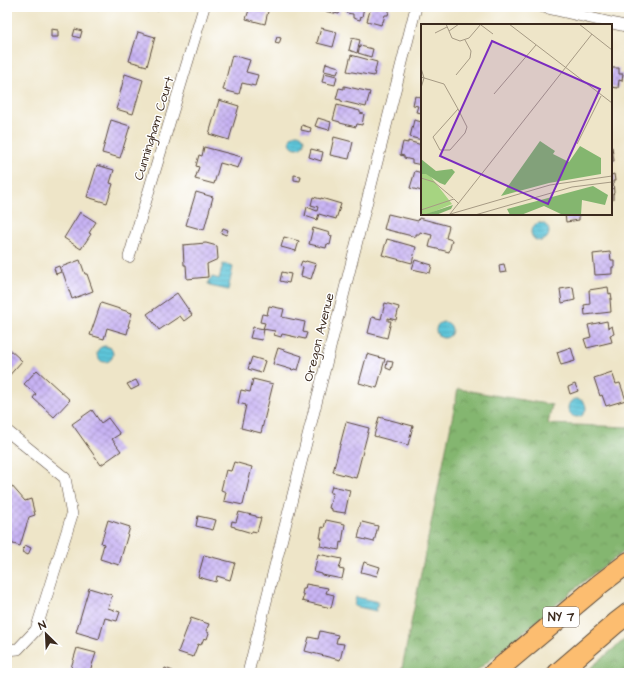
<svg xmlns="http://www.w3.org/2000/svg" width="636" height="680" font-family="'Architects Daughter',sans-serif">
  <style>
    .forest { fill: url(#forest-crowns); stroke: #607046 }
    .water { fill: url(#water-rules); stroke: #4c787c }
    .building { fill: url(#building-cross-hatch) }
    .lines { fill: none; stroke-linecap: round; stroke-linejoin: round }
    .street-casing { stroke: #564638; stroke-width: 12 }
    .highway-casing { stroke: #564638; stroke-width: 22 }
    .street { stroke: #fff; stroke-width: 11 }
    .highway { stroke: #fcbd6f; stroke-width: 20 }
    .labels { text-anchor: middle; stroke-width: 3; stroke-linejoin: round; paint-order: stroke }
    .shield { fill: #fff; stroke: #766a62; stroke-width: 1 }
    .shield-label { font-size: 12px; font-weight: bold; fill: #3b2a1e }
    .street-label { font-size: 13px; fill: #3b2a1e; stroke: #fff }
    .inset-road { fill: none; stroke: #a69a84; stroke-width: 1 }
    .view { fill: #7b2cbf; fill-opacity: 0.15; stroke: #7b2cbf; stroke-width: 2 }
    .inset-edge { fill: none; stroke: #3b2a1e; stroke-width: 2 }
  </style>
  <defs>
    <pattern id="forest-crowns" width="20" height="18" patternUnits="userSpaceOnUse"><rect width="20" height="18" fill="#84b66f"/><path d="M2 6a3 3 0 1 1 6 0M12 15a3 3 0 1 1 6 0" fill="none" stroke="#6d945b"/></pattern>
    <pattern id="water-rules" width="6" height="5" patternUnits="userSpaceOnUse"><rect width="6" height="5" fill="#5dc5d9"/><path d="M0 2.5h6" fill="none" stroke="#52a9ba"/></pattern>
    <pattern id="building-cross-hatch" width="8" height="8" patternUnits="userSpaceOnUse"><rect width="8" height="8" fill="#c8b4f4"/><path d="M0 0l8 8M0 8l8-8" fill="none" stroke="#a493c5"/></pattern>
  </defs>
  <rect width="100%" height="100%" fill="#fff"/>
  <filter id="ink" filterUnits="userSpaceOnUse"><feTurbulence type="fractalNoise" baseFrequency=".025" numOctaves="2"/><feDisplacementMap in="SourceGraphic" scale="8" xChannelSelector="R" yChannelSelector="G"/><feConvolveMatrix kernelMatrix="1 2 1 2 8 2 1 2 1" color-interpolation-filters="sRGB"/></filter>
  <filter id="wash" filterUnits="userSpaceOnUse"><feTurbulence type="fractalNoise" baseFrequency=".012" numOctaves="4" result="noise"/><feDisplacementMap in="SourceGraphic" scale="16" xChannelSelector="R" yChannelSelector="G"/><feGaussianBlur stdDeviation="0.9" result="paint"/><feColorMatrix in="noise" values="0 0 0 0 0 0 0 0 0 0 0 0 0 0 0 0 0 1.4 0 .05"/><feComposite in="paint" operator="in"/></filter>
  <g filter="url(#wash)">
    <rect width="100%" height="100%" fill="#eee5c8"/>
    <g class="forest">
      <polygon points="458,389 552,405 548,424 629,427 629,548 593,574 474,673 401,673"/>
      <polygon points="629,636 629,673 584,673"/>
    </g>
    <g class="water">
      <circle cx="297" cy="141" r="7"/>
      <circle cx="540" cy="232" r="9"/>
      <polygon points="223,264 225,265 226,264 233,267 228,290 210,286 210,284 208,284 209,279 211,280 212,277 219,279"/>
      <circle cx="444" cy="330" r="8"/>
      <circle cx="105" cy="354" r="8"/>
      <circle cx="577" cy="408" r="9"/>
      <polygon points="356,597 378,602 376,611 354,606"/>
    </g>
    <g id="blocks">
      <g class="building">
        <polygon points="146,7 159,7 158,11"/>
        <polygon points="250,7 269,7 265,24 246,19"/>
        <polygon points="325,7 341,7 339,14 324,11"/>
        <polygon points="347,7 364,7 362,17 361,16 360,20 353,18 353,14 346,13"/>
        <polygon points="371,7 387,7 390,8 388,15 385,15 383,22 382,22 381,25 367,21"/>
        <polygon points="321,28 337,32 333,47 317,43"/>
        <polygon points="51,29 58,30 58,37 51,37"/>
        <polygon points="75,29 82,31 80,38 73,36"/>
        <polygon points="138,32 155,37 147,66 129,61"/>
        <polygon points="277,37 281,38 279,44 275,43"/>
        <polygon points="352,38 360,40 357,53 349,50"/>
        <polygon points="360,46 373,49 371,57 358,53"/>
        <polygon points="232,55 250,60 246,72 258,75 255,86 242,83 239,94 223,90"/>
        <polygon points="351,55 377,62 374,76 347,71"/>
        <polygon points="326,63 339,67 337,74 324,71"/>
        <polygon points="611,68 619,68 619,74 623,74 622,81 619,80 618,88 611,87"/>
        <polygon points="324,73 337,76 335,85 322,82"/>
        <polygon points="125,74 143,80 133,114 116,109 120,98 119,97"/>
        <polygon points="344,86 370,92 366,107 341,101 341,100 336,99 339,88 344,89"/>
        <polygon points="415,96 420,97 420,96 422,97 422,113 416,112 418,106 413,105"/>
        <polygon points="219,100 239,106 229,140 209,134"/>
        <polygon points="337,105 360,111 360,113 364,114 362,125 357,124 356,127 340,123 340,122 333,120"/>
        <polygon points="318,118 331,122 329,130 315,126"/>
        <polygon points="111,120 130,126 120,158 102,153"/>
        <polygon points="414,120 422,122 422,140 410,137"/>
        <polygon points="302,125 311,128 310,132 301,130"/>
        <polygon points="334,137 353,142 349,159 330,155"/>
        <polygon points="408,141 422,145 422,165 412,163 412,160 404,158 404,156 400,155 403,142 408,143"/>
        <polygon points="204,147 242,157 238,168 220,163 214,184 195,179 199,167 196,166 199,155 202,156"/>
        <polygon points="611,147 612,147 614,161 611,161"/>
        <polygon points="311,149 323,152 321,161 309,157"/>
        <polygon points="97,165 114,170 110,183 113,184 107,203 87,197"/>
        <polygon points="415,171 422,173 422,191 410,188"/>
        <polygon points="614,174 615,181 613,181 614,193 613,194 613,200 611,201 611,175"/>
        <polygon points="294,175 301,176 300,181 294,180"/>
        <polygon points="196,192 213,197 204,230 186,225"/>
        <polygon points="313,197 321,199 321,198 341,204 336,219 319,214 317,220 305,216 307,207 317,211 318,207 311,205"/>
        <polygon points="80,212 96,222 89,233 91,234 81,249 64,238"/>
        <polygon points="388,214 418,221 419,218 449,226 446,238 452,240 449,252 429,247 432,235 420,232 420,234 416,234 416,237 384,229"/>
        <polygon points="565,214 579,214 579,220 566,222"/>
        <polygon points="223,228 228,230 226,235 221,233"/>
        <polygon points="313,228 330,233 329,235 332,236 330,245 327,244 326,248 309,244"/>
        <polygon points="284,237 299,241 296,251 281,247"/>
        <polygon points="387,239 416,247 412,263 382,255"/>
        <polygon points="206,243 217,246 218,259 207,264 208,277 187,279 186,265 184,265 183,245"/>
        <polygon points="610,252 611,260 614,260 614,267 612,267 612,274 595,275 593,254"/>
        <polygon points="80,260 85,274 87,274 93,291 72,299 61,267"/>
        <polygon points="415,260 432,265 430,273 412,269"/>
        <polygon points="302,261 305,262 306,261 316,264 311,279 301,276 303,267 300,266"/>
        <polygon points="504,264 506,272 500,273 499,265"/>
        <polygon points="59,266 61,272 56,274 54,268"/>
        <polygon points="282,272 291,274 289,283 280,281"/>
        <polygon points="573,287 575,300 562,303 560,289"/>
        <polygon points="608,287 609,294 611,293 612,299 610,299 611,312 585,315 584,305 590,304 589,290"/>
        <polygon points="177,293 192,315 184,321 180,316 159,330 147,314"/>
        <polygon points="101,303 132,313 128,326 129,326 127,334 107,328 104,339 90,335"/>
        <polygon points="385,303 399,307 396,320 388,318 388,321 391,321 387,338 368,333 372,317 381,319"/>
        <polygon points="269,306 284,309 282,317 305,322 303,332 307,333 305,339 282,334 281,337 274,335 275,331 263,329 265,323 260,322 262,314 267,315"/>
        <polygon points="607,321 608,328 612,326 614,334 610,335 612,342 587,348 584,339 591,337 588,325"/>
        <polygon points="253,327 264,329 262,340 250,338"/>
        <polygon points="7,347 22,361 7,378"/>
        <polygon points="571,347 575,361 561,365 557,352"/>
        <polygon points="278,348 302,356 298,370 294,369 293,370 273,364"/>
        <polygon points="367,354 385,359 377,388 359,383"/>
        <polygon points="252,357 265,361 261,373 248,369"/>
        <polygon points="387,361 393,362 391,370 386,368"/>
        <polygon points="37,370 70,400 54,417 33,398 36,394 24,384"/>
        <polygon points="612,372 616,384 620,383 626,400 606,406 602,395 600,396 594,378"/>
        <polygon points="253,379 273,384 261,433 241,428 246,405 238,403 241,390 250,392"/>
        <polygon points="136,380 139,386 131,390 127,384"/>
        <polygon points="575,384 578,391 570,394 568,387"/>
        <polygon points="92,410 101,423 108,418 120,434 112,439 121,451 101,465 72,424"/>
        <polygon points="379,417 413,426 408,445 374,436"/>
        <polygon points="346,422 369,428 356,478 333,472"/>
        <polygon points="234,462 252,467 243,505 224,501 226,492 221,490 226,470 231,471"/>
        <polygon points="11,485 25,501 31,499 35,515 29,517 20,546 7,542 7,489"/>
        <polygon points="332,486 350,490 345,513 332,511 332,509 329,508 333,493 330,493"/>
        <polygon points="239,512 256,516 256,517 261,518 257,532 252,531 252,533 235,528 235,527 231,526 232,521 236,522"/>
        <polygon points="198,516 216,520 213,530 196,526"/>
        <polygon points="108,520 130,527 119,565 100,559 104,544 101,543"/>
        <polygon points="326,520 345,524 342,543 340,542 339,550 320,546 322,538 320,538 322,527 324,528"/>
        <polygon points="362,522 378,526 374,542 358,538"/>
        <polygon points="25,545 31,548 28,555 22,552"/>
        <polygon points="318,554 342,559 339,569 344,570 342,579 322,575 322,574 314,572"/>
        <polygon points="204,555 235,563 230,580 217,576 216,582 198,577"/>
        <polygon points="364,562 380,567 377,576 361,572"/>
        <polygon points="306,584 328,588 326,593 334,595 331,608 302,601 304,595 302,594 303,589 305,589"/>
        <polygon points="89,588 112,595 108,608 120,612 117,621 105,618 99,639 76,632"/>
        <polygon points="191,618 209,624 206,631 209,633 207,639 204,638 201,645 198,644 193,657 178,652"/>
        <polygon points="320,631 338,635 336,643 344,644 340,660 305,651 309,637 318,639"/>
        <polygon points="77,648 96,653 90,671 95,673 73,673 73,672 70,671"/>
        <polygon points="165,668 173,671 173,673 163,673"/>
      </g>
    </g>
  </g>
  <g filter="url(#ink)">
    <use href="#blocks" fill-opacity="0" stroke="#564638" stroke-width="1"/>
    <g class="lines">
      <defs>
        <g id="street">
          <polyline points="543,7 629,27"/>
          <polyline points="129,257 204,7"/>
          <polyline points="7,431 65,478 72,515 36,630 18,649 7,650"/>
          <polyline points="248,673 416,7"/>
        </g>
        <g id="highway">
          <polyline points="494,673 600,584 629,562"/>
          <polyline points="558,673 616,623 629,613"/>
        </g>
      </defs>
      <use href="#street" class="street-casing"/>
      <use href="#highway" class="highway-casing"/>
      <use href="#street" class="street"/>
      <use href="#highway" class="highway"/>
    </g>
  </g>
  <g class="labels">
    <rect class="shield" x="543" y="607" width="36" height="20" rx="3"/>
    <g class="shield-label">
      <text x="561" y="621">NY 7</text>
    </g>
    <g class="street-label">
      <text transform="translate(153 128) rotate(-73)" y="5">Cunningham Court</text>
      <text transform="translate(318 337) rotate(-76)" y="5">Oregon Avenue</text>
    </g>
  </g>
  <g transform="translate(421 24)">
    <rect width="191" height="191" fill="#eee5c8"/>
    <path d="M0 140 31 180 5 191H0Z" fill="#a6d481"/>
    <path d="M119 117 134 127 132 130 148 138 159 122 180 134V150L128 159 80 172ZM0 135 15 147 31 145 34 148 24 161 19 159 5 150H0ZM172 162 187 171 184 181 161 176 160 191H142L123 182 100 191H89L86 185ZM32 181 30 185 15 191H2Z" fill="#84b66f"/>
    <path class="inset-road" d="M25 0 31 14 39 17 48 14 60 0M88 0 191 79M158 0 191 26M60 1 72 10M28 7 38 0M14 9 26 3M0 44 3 54 0 64M35 51 49 34 50 27 44 16M0 53 23 60 37 85M73 70 115 21M37 85 46 103 44 109 29 126H19L12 113ZM156 120 180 72M0 154 13 158 32 174M0 186 33 175 38 180M29 190 171 10M26 191 129 161 191 152M54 191 151 163 191 158"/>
    <path class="view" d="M71 17 179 65 127 180 19 132Z"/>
    <rect width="191" height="191" class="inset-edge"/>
  </g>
  <rect width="636" height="680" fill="none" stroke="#fff" stroke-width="24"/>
  <g transform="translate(46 634) rotate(336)" stroke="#ffffff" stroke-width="3" paint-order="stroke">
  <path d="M0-3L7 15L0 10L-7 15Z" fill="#3b2a1e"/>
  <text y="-6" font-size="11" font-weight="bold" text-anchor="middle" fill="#3b2a1e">N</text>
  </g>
</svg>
